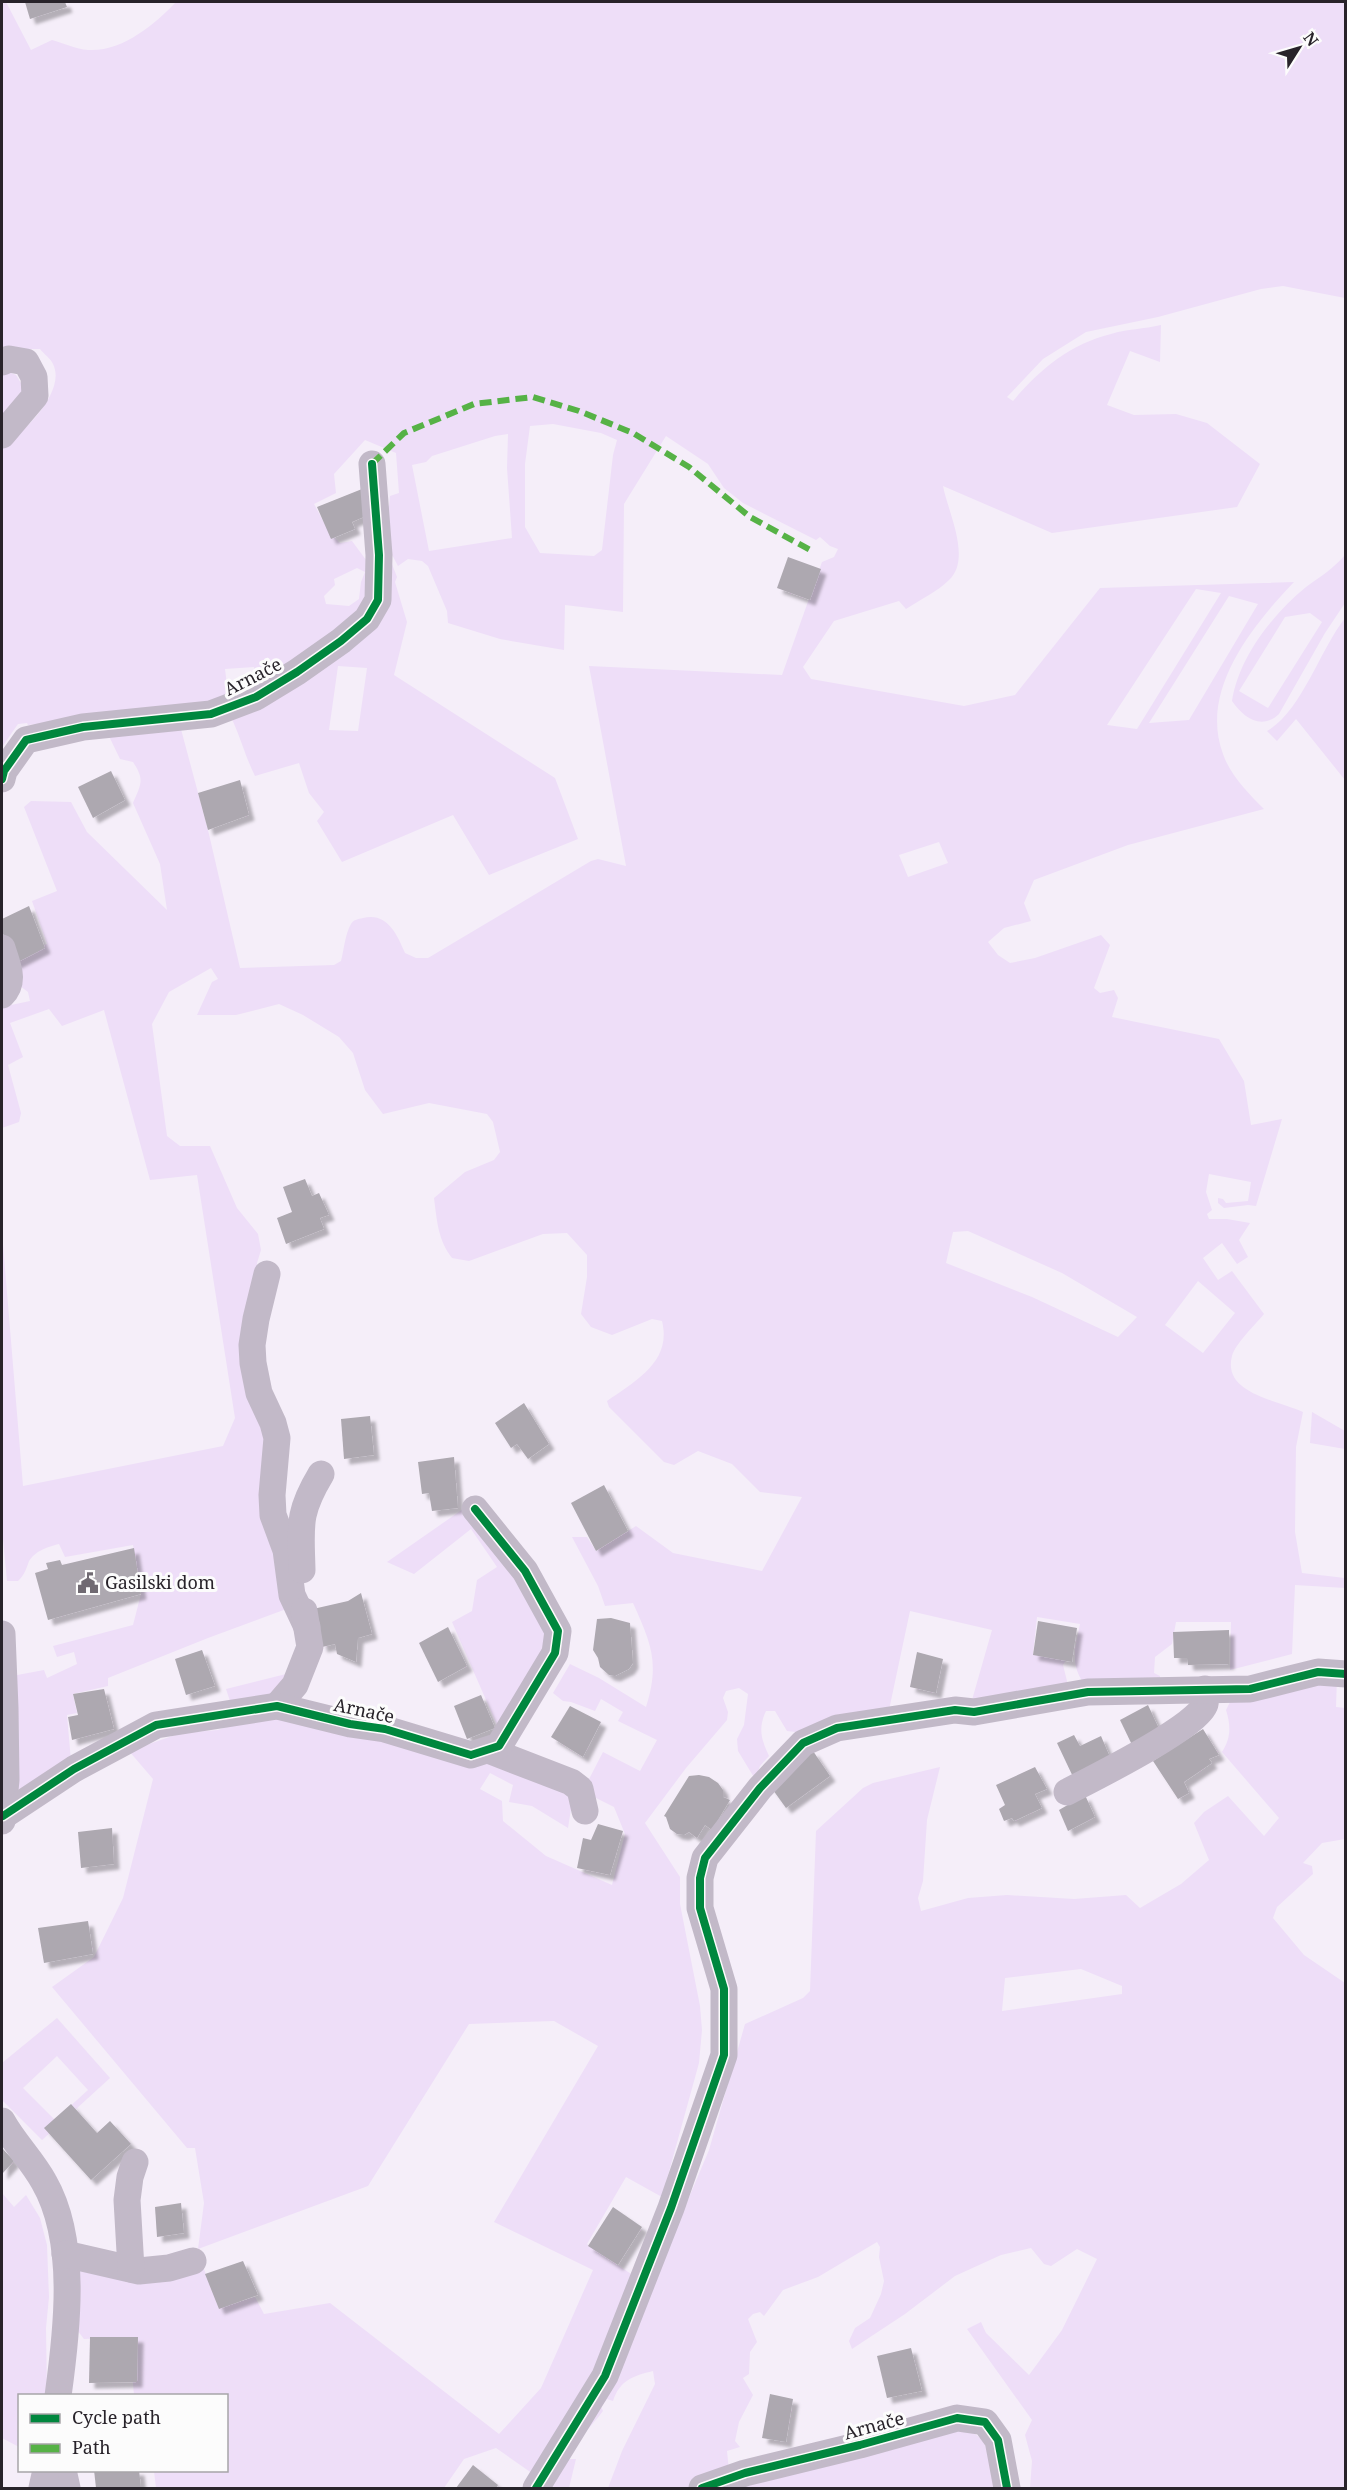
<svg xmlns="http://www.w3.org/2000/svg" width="1347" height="2490" font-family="'Noto Serif',serif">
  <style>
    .green { fill: #eedef8; fill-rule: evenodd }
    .building { fill: #ada8b0; filter: url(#shadow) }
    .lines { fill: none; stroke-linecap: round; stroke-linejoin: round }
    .minor { stroke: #c2b9c8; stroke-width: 27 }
    .quiet { stroke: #56b246; stroke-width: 6; stroke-dasharray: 12 6; stroke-linecap: butt }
    .cycleway-casing { stroke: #fcfcfc; stroke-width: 11 }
    .cycleway { stroke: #00873e; stroke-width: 8 }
    .labels { text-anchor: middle; stroke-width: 6; stroke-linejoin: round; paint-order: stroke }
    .street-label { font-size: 18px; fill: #28232a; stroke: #fcfcfc }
    .poi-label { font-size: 18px; fill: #28232a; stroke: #fcfcfc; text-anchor: start }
  </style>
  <defs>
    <filter id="shadow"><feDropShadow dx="5.5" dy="5.5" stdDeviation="1.5" flood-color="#0004"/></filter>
  </defs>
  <rect width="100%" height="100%" fill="#f5eef9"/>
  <g class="green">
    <path d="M2 2H6L31 50 52 40C63 43 76 49 88 50 122 52 154 25 176 2H1345V298L1283 286 1261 289 1158 317 1086 332 1043 359 1007 397 1013 401C1039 370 1070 344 1111 334 1127 329 1144 329 1161 325L1160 362 1130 351 1107 405 1134 415 1176 414 1207 423 1260 464 1237 507 1052 533 943 486C948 512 972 559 949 580 937 592 921 599 906 609L899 601 834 621 803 667 811 679 964 706 1015 695 1100 588 1294 582C1253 625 1199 690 1223 754 1230 775 1249 794 1264 809L1128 845 1034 880 1024 903 1031 921 1004 928 988 942 998 955 1010 963 1035 958 1101 935 1110 945 1094 988 1100 993 1114 990 1118 998 1112 1017 1219 1039 1244 1081 1251 1125 1282 1119 1256 1206 1248 1205 1224 1208 1218 1203V1198L1223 1199 1226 1203 1248 1201 1251 1182 1209 1174 1206 1192 1212 1210 1207 1214 1209 1219H1227L1250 1223 1239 1240 1248 1257 1237 1264 1222 1243 1203 1258 1218 1280 1232 1271 1264 1314C1256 1324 1235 1344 1232 1356 1222 1394 1278 1400 1303 1412L1296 1447 1295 1532 1302 1573 1345 1578V1588L1295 1585 1292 1654 1230 1670 1231 1622H1176L1172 1644 1155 1657 1154 1673 1160 1676V1684L1087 1688C1069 1665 1075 1650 1080 1624L1037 1617 1033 1654 1066 1660 1063 1665 1068 1685 970 1707 992 1630 910 1611 889 1710 805 1733 787 1731 775 1711H766C758 1728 761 1739 769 1756L760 1766 755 1779 738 1751 737 1739 744 1725 748 1694 739 1688 726 1691 723 1698 728 1712 727 1720 686 1768 645 1823 680 1877V1904L700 2006 702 2030 699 2063 662 2197 626 2177 587 2244 637 2278 611 2350 536 2476 496 2448 464 2459 444 2488H156L154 2471 226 2470V2396L134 2395 129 2337 84 2339 77 2330 78 2276 82 2265 202 2264 219 2308 255 2297 264 2314 330 2303 499 2434 541 2388 593 2270 494 2222 598 2046 554 2021 469 2024 368 2186 198 2249 204 2203 195 2148H187L52 1987 94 1957 123 1898 153 1779 129 1751 181 1733 218 1730 268 1711 492 1762 574 1790 568 1828 532 1806 509 1802 513 1785 490 1773 480 1789 502 1801 503 1821 546 1856 612 1885 625 1834 614 1807 594 1797 586 1785 603 1752 640 1771 657 1740 618 1721 623 1712 601 1699 595 1711 571 1702 563 1701 553 1693 570 1664 599 1678 646 1707C660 1663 651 1643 633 1603L605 1606 598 1586 572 1537H587L596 1551 636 1526 673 1553 762 1571 802 1497 760 1492 732 1464 698 1451 674 1465 664 1462 609 1407 607 1401C637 1380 672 1361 662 1321L652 1319 612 1335 591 1327 581 1314 587 1277V1255L567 1233 543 1234 469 1261 452 1258C438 1240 437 1221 434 1198L465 1172 494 1160 500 1152 493 1122 487 1114 429 1103 383 1114 365 1090 353 1053 339 1037 303 1015 279 1004 236 1015H197L212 982 218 979 211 968 169 992 152 1024 167 1136 180 1146H210L237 1208 258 1234 261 1250 257 1263 263 1409 289 1608 208 1638 108 1678V1686L73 1694 77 1713 67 1715 71 1761 18 1799 12 1676 44 1670 47 1678 77 1664 74 1652 57 1657 53 1646 133 1625 141 1594 133 1545 65 1557 59 1544C47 1547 32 1552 28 1564 25 1572 24 1575 18 1581H7L2 1529V1232L23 1486 223 1446 235 1418 197 1175 150 1180 104 1010 62 1026 49 1009 10 1023 23 1057 8 1065 21 1113 19 1122 2 1128V1003L10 996 11 1005 30 1001 28 992 16 983 13 957 47 944 32 901 57 891 24 807 31 801 71 802 87 832 167 910 160 864 133 803C141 784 145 780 133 762L120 759 105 728 178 718 208 830 240 968 334 965 341 961C344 950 345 934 351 924 353 920 358 919 363 918 387 912 397 934 405 953L416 958H428L591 861 598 859 626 866 589 666 782 675 822 562 834 557 838 549 830 546 820 537 816 540 743 503 724 488 708 464 666 436 624 504 623 612 565 605 564 650 500 639 448 623 447 611 428 566 422 561 408 559 398 566 384 540 381 506H389L390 496 399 493 396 453 365 440 334 474 336 493 314 504 329 532 340 543 352 541 372 568 369 606 256 690 254 667 225 669 229 701 114 717 28 725 27 723 18 724 2 747V448C22 434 67 392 53 364 51 359 44 354 40 349H22L2 354ZM553 424 601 433 617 440 613 455 602 550 594 556 540 553 525 527V464L530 426ZM508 434 507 468 512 538 429 551 412 465 426 462 432 456 495 436ZM357 568 365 572 361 582 359 599 349 606 326 604 324 596 335 585 334 579ZM1196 589 1221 593 1137 729 1107 725ZM1229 596 1258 604 1189 720 1149 723ZM939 842 948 863 908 877 899 855ZM968 1231 1062 1273 1137 1317 1118 1337 1032 1297 946 1263 953 1232ZM1198 1281 1235 1313 1203 1353 1165 1325Z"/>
    <polygon points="4,370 16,375 24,388 2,417 2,371"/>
    <path d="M1345 555V603L1325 633 1279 714C1261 731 1243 717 1232 701 1239 657 1272 615 1306 587 1320 577 1334 568 1345 555ZM1310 613 1322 622 1268 708 1239 691 1285 617Z"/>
    <path d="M392 564 397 577 395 582 407 622 394 675 555 778 578 839 489 875 453 815 342 862 317 821 324 812 309 793 299 763 255 776C245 756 240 735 230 715L338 646ZM338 666 367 668 358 731 329 730Z"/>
    <path d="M1345 618V780L1296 719 1277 741 1267 731C1301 712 1320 650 1345 618Z"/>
    <polygon points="1312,1412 1345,1431 1345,1449 1310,1443"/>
    <polygon points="463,1509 499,1547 551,1633 500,1732 452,1622 472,1611 477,1580 497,1567 471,1529 414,1574 387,1562"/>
    <polygon points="294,1672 272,1698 231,1704 226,1689"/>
    <path d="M1337 1678 1336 1707 1345 1708V1839L1322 1843 1303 1863 1312 1866 1313 1874 1277 1907 1273 1918 1304 1955 1345 1983V2488H1030L1032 2461 1025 2435 1032 2420 967 2329 981 2322 986 2333 1029 2375 1062 2330 1097 2259 1077 2249 1051 2266 1044 2264 1031 2248 1001 2255 955 2276 905 2314 852 2349 849 2341 855 2328 870 2318 881 2294 884 2281 879 2257 880 2247 877 2242 818 2277 783 2290 764 2316 760 2312 753 2314 748 2319 757 2342 750 2352 749 2374 743 2378 753 2395 739 2422 735 2441 740 2447 727 2451 729 2471 689 2488H608L622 2451 655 2384 653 2371C633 2376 620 2380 613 2401L607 2399 601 2407 603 2411C591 2427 576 2440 569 2459H576L569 2488H550L685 2207 709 2150 745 2024 803 1998 810 1991 816 1831 863 1788 873 1783 940 1767 927 1820 923 1881 918 1898 921 1911 968 1898 1007 1895 1074 1899 1126 1895 1140 1908 1181 1884 1209 1860 1194 1823 1204 1812 1228 1796 1264 1836 1279 1818 1222 1752C1231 1738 1231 1726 1226 1710L1232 1698ZM1081 1969 1122 1986V1994L1002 2011 1005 1978Z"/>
    <path d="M57 2018 110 2078 42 2140 2 2100V2063ZM57 2056 88 2090 55 2120 23 2088Z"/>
    <polygon points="2,2193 14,2207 26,2195 40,2218 47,2245 49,2297 46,2328 47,2395 20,2396 19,2447 2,2438"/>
    <path d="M952 2423C995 2441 988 2445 996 2488H714Z"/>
  </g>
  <g class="building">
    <polygon points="25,2 65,2 67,7 30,19"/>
    <polygon points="362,489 373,513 352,522 355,529 331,539 317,507"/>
    <polygon points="788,557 821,569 810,600 777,588"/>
    <polygon points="111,771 125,800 93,818 78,787"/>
    <polygon points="240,780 249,815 208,830 198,793"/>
    <polygon points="29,906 45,948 14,964 2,931 2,919"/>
    <polygon points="305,1179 312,1196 319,1193 329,1215 320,1218 324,1229 286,1244 277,1218 292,1212 283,1187"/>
    <polygon points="524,1403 549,1444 528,1459 517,1444 511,1448 495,1423"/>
    <polygon points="370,1416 374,1455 344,1459 341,1419"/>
    <polygon points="454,1457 458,1508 432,1511 429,1493 422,1494 418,1462"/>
    <polygon points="604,1485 628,1531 596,1551 571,1503"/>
    <polygon points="134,1548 141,1594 48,1620 35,1573 48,1569 46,1563 60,1560 62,1565"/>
    <polygon points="361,1593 372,1634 358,1638 356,1662 337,1654 335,1644 322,1647 313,1609 348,1601"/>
    <polygon points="611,1618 630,1623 633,1663 629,1669 615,1676 609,1675 600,1667 598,1658 593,1650 597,1619"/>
    <polygon points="1038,1621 1077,1628 1072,1662 1033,1655"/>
    <polygon points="448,1627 467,1666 438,1682 419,1643"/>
    <polygon points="1229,1630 1229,1664 1188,1665 1187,1658 1174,1658 1173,1632"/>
    <polygon points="202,1650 215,1686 186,1695 175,1659"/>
    <polygon points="917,1652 943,1659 936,1693 910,1687"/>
    <polygon points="104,1689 114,1729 72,1740 68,1717 78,1715 73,1694"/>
    <polygon points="481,1695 495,1728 467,1739 454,1706"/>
    <polygon points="1148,1705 1161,1733 1134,1749 1120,1720"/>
    <polygon points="570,1706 601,1722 583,1757 551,1737"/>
    <polygon points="1203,1729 1219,1755 1209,1759 1212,1763 1184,1782 1189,1793 1178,1799 1153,1761"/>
    <polygon points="1074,1735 1080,1746 1101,1736 1113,1764 1075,1781 1057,1743"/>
    <polygon points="813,1751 830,1776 786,1808 768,1783"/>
    <polygon points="1035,1767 1047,1789 1035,1794 1042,1808 1014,1821 1012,1818 1004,1821 999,1809 1005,1805 996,1785"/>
    <polygon points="699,1775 709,1777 718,1783 723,1790 723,1797 730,1800 712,1830 705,1825 697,1838 689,1832 684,1835 677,1834 670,1829 666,1817 664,1816 689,1776"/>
    <polygon points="1085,1795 1095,1817 1068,1831 1059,1810"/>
    <polygon points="598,1824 623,1831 610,1875 577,1868 583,1838 591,1840"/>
    <polygon points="112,1828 114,1864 81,1868 78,1832"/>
    <polygon points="88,1921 93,1954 44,1963 38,1928"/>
    <polygon points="71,2104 97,2133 110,2121 131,2144 91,2180 44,2128"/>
    <polygon points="2,2148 14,2161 2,2174"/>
    <polygon points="181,2203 184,2233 157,2237 155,2207"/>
    <polygon points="613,2207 642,2227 618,2265 588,2246"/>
    <polygon points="243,2261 258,2295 219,2309 205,2274"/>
    <polygon points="90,2337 138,2337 137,2382 89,2383"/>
    <polygon points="911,2348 922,2391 887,2398 877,2356"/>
    <polygon points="770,2394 793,2399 786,2442 762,2438"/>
    <polygon points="473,2465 498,2485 496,2488 456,2488"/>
    <polygon points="94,2470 139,2470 141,2488 96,2488"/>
  </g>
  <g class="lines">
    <g class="minor">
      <polyline points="2,362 9,359 26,362 34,377 35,396 2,435"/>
      <polyline points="2,779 4,771 26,740 83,727 211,714 256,697 297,672 341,641 367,619 378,600 379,555 372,464"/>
      <path d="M2 948C7 965 16 981 2 995"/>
      <polyline points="267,1274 256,1319 252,1345 253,1363 259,1393 273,1423 277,1438 272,1495 273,1515 286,1550 292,1595 307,1627"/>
      <path d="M302 1570C301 1526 297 1514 321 1474"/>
      <polyline points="2,1634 5,1708 6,1780 2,1821"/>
      <polyline points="277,1706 295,1685 310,1647 304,1611"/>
      <polyline points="488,1750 571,1782 580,1789 585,1811"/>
      <path d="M1067 1792C1092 1779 1199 1726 1205 1704 1206 1700 1205 1694 1205 1689"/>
      <polyline points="3,1816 74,1769 156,1725 277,1706 350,1724 385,1729 471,1755 499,1746 555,1653 558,1631 525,1571 475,1509"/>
      <path d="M2 2121C14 2143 32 2160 44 2182 78 2241 67 2331 58 2396"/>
      <polyline points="65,2254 139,2271 169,2268 193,2261"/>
      <polyline points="131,2269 127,2200 130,2177 135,2162"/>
      <polyline points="63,2470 67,2488"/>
      <polyline points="42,2488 46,2470"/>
      <polyline points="536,2488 605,2376 671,2208 724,2055 724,1989 700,1908 700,1878 705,1858 760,1788 803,1743 837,1728 955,1710 974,1712 1088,1692 1250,1689 1318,1672 1346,1674"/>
      <polyline points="702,2488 745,2473 860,2445 957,2418 985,2422 998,2440 1007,2488"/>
    </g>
    <polyline class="quiet" points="372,464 404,433 474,404 533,397 579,411 633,433 689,467 750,517 812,551"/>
    <defs>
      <g id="cycleway">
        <polyline points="2,779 4,771 26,740 83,727 211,714 256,697 297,672 341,641 367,619 378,600 379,555 372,464"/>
        <polyline points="3,1816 74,1769 156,1725 277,1706 350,1724 385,1729 471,1755 499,1746 555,1653 558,1631 525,1571 475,1509"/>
        <polyline points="536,2488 605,2376 671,2208 724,2055 724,1989 700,1908 700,1878 705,1858 760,1788 803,1743 837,1728 955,1710 974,1712 1088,1692 1250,1689 1318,1672 1346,1674"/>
        <polyline points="702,2488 745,2473 860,2445 957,2418 985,2422 998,2440 1007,2488"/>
      </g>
    </defs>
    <use href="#cycleway" class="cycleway-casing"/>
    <use href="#cycleway" class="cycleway"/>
  </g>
  <defs>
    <symbol id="civic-bare" viewBox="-9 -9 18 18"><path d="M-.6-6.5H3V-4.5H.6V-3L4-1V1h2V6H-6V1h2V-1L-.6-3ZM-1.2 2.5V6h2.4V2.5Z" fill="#706a72" stroke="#fcfcfc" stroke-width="2.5" paint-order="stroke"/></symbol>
  </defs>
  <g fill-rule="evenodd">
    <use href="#civic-bare" x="73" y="1568" width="30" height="30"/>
  </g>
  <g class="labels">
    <g class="street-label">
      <text transform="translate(253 677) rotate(-27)" y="6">Arnače</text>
      <text transform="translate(364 1711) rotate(12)" y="6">Arnače</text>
      <text transform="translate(874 2426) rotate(-15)" y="6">Arnače</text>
    </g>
    <g class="poi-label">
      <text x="105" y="1589">Gasilski dom</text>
    </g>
  </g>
  <rect width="1347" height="2490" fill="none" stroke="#28232a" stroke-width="6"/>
  <rect x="18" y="2394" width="210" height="78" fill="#fcfcfc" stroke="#a7a5a8" stroke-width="1.5"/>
  <rect x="30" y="2414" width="30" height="9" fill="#00873e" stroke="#a7a5a8" stroke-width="1.5"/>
  <text x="72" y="2424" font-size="18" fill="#28232a">Cycle path</text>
  <rect x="30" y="2444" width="30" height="9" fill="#56b246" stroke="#a7a5a8" stroke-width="1.5"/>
  <text x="72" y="2454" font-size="18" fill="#28232a">Path</text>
  <g transform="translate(1299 48) rotate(53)" stroke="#fcfcfc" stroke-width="4.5" paint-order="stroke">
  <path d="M0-4.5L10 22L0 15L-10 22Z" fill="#28232a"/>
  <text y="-9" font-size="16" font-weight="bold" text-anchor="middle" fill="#28232a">N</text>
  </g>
</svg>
